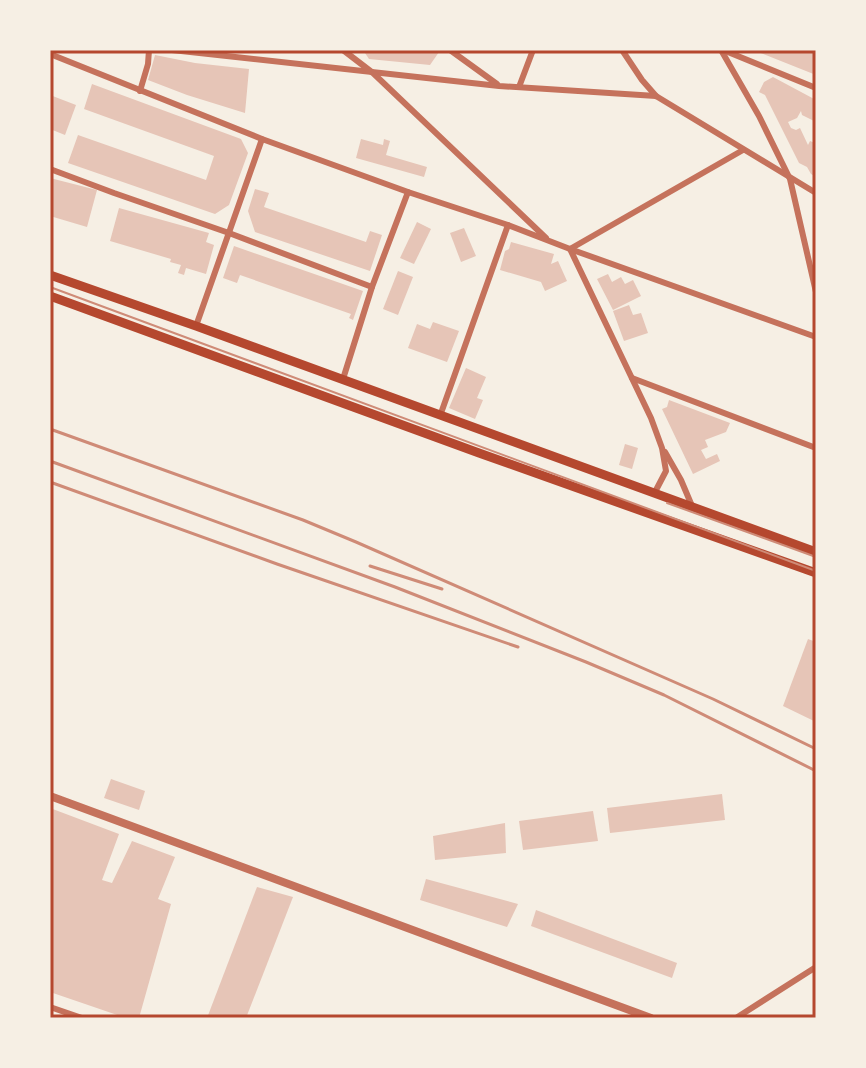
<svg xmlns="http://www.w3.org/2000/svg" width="866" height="1068" font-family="'Zilla Slab',serif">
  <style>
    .building { fill: #e6c5b7 }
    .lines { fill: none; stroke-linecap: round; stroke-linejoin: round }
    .minor { stroke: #c5725c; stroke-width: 6 }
    .tertiary { stroke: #c5725c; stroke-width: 8 }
    .secondary { stroke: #b5482f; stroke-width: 9 }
    .tram { stroke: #cf8b77; stroke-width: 2 }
    .rail { stroke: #cf8b77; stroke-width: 3 }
    .neatline { fill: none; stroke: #b5482f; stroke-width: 3 }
  </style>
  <rect width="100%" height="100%" fill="#f6efe4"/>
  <g class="building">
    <polygon points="363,50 437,50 439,52 430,65 369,59"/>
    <polygon points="753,50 812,50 811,52 816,54 816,75"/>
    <polygon points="155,55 195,63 249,69 245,113 187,95 148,80"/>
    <polygon points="773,77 816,100 816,122 802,115 801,111 797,118 788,122 791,128 796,130 800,128 808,145 810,141 815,143 816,177 811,174 807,167 799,163 765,95 759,92 764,82"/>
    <polygon points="92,84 241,139 248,153 229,205 215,214 68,163 78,135 206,180 214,156 84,109"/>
    <polygon points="50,95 76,105 65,135 50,129"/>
    <polygon points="361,139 383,145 384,139 390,141 386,155 427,167 424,177 356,158"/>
    <polygon points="50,178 97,190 87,227 50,216"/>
    <polygon points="255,189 269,193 264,207 366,242 370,231 382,235 370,271 255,232 248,211"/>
    <polygon points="119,208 209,233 206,242 214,245 206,274 186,268 184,275 178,273 181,265 170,262 171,259 110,241"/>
    <polygon points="417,222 431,229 414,264 400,258"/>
    <polygon points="464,228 476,256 461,262 450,233"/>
    <polygon points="511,242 554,254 551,264 558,261 567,281 545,291 541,282 500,270 505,251 509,249"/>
    <polygon points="234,246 363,291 353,320 349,318 351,314 240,275 237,283 223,278"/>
    <polygon points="398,271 413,277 398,315 383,309"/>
    <polygon points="608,274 612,282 621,277 625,284 633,280 641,296 613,310 597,279"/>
    <polygon points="629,305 633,315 641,313 648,333 624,341 613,311"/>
    <polygon points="433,322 459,331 447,362 408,348 417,324 430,329"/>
    <polygon points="466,368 486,377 477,398 483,400 475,419 449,408"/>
    <polygon points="669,400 730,423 726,432 705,440 708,447 701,450 706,459 717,454 720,461 693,474 662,409 667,407"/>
    <polygon points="625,444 638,448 632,469 619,465"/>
    <polygon points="808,639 816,642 816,722 783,706"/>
    <polygon points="111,779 145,791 139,810 104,798"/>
    <polygon points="722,794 725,820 610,833 607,808"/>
    <polygon points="50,808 119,834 102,880 112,883 132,841 175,857 158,899 171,904 139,1018 126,1018 50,992"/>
    <polygon points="593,811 598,841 523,850 519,821"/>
    <polygon points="505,823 506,853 435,860 433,836"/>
    <polygon points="426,879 518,904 507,927 420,900"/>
    <polygon points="257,887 293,897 246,1018 207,1018"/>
    <polygon points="536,910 677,963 672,978 531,926"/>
  </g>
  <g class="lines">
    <g class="minor">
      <polyline points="172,50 499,86 656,96 816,193"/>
      <polyline points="343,50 373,73 546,238"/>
      <polyline points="450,50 497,84"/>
      <polyline points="622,50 642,80 656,96"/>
      <polyline points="721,50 759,116 790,179 816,292"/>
      <polyline points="723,50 816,88"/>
      <polyline points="50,54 262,139 408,192 508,225 570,249 816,337"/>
      <polyline points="519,87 533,50"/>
      <polyline points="140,91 148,64 149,50"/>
      <polyline points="50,169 114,193 229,233 372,287"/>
      <polyline points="570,249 651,418 662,448 666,471 655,492"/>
      <polyline points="570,249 743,150"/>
      <polyline points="196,326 262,139"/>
      <polyline points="632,378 816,448"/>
      <polyline points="343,379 372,287 408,192"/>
      <polyline points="440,416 508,225"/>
      <polyline points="665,452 681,480 692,506"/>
      <polyline points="50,1007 82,1018"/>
      <polyline points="736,1018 816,967"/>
    </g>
    <polyline class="tertiary" points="50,796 651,1018"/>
    <g class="secondary">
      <polyline points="50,275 196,326 816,552"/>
      <polyline points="50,296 479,453 816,573"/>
    </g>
    <g class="tram">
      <polyline points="50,287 816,571"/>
      <polyline points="667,503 816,557"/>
    </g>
    <g class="rail">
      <polyline points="50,429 303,520 356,542 713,699 816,749"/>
      <polyline points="50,461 395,587 586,662 664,695 816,771"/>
      <polyline points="50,482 277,564 518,647"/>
      <polyline points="370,566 442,589"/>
    </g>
  </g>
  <rect width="866" height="1068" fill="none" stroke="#f6efe4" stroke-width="104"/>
  <rect x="52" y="52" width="762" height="964" class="neatline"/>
</svg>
